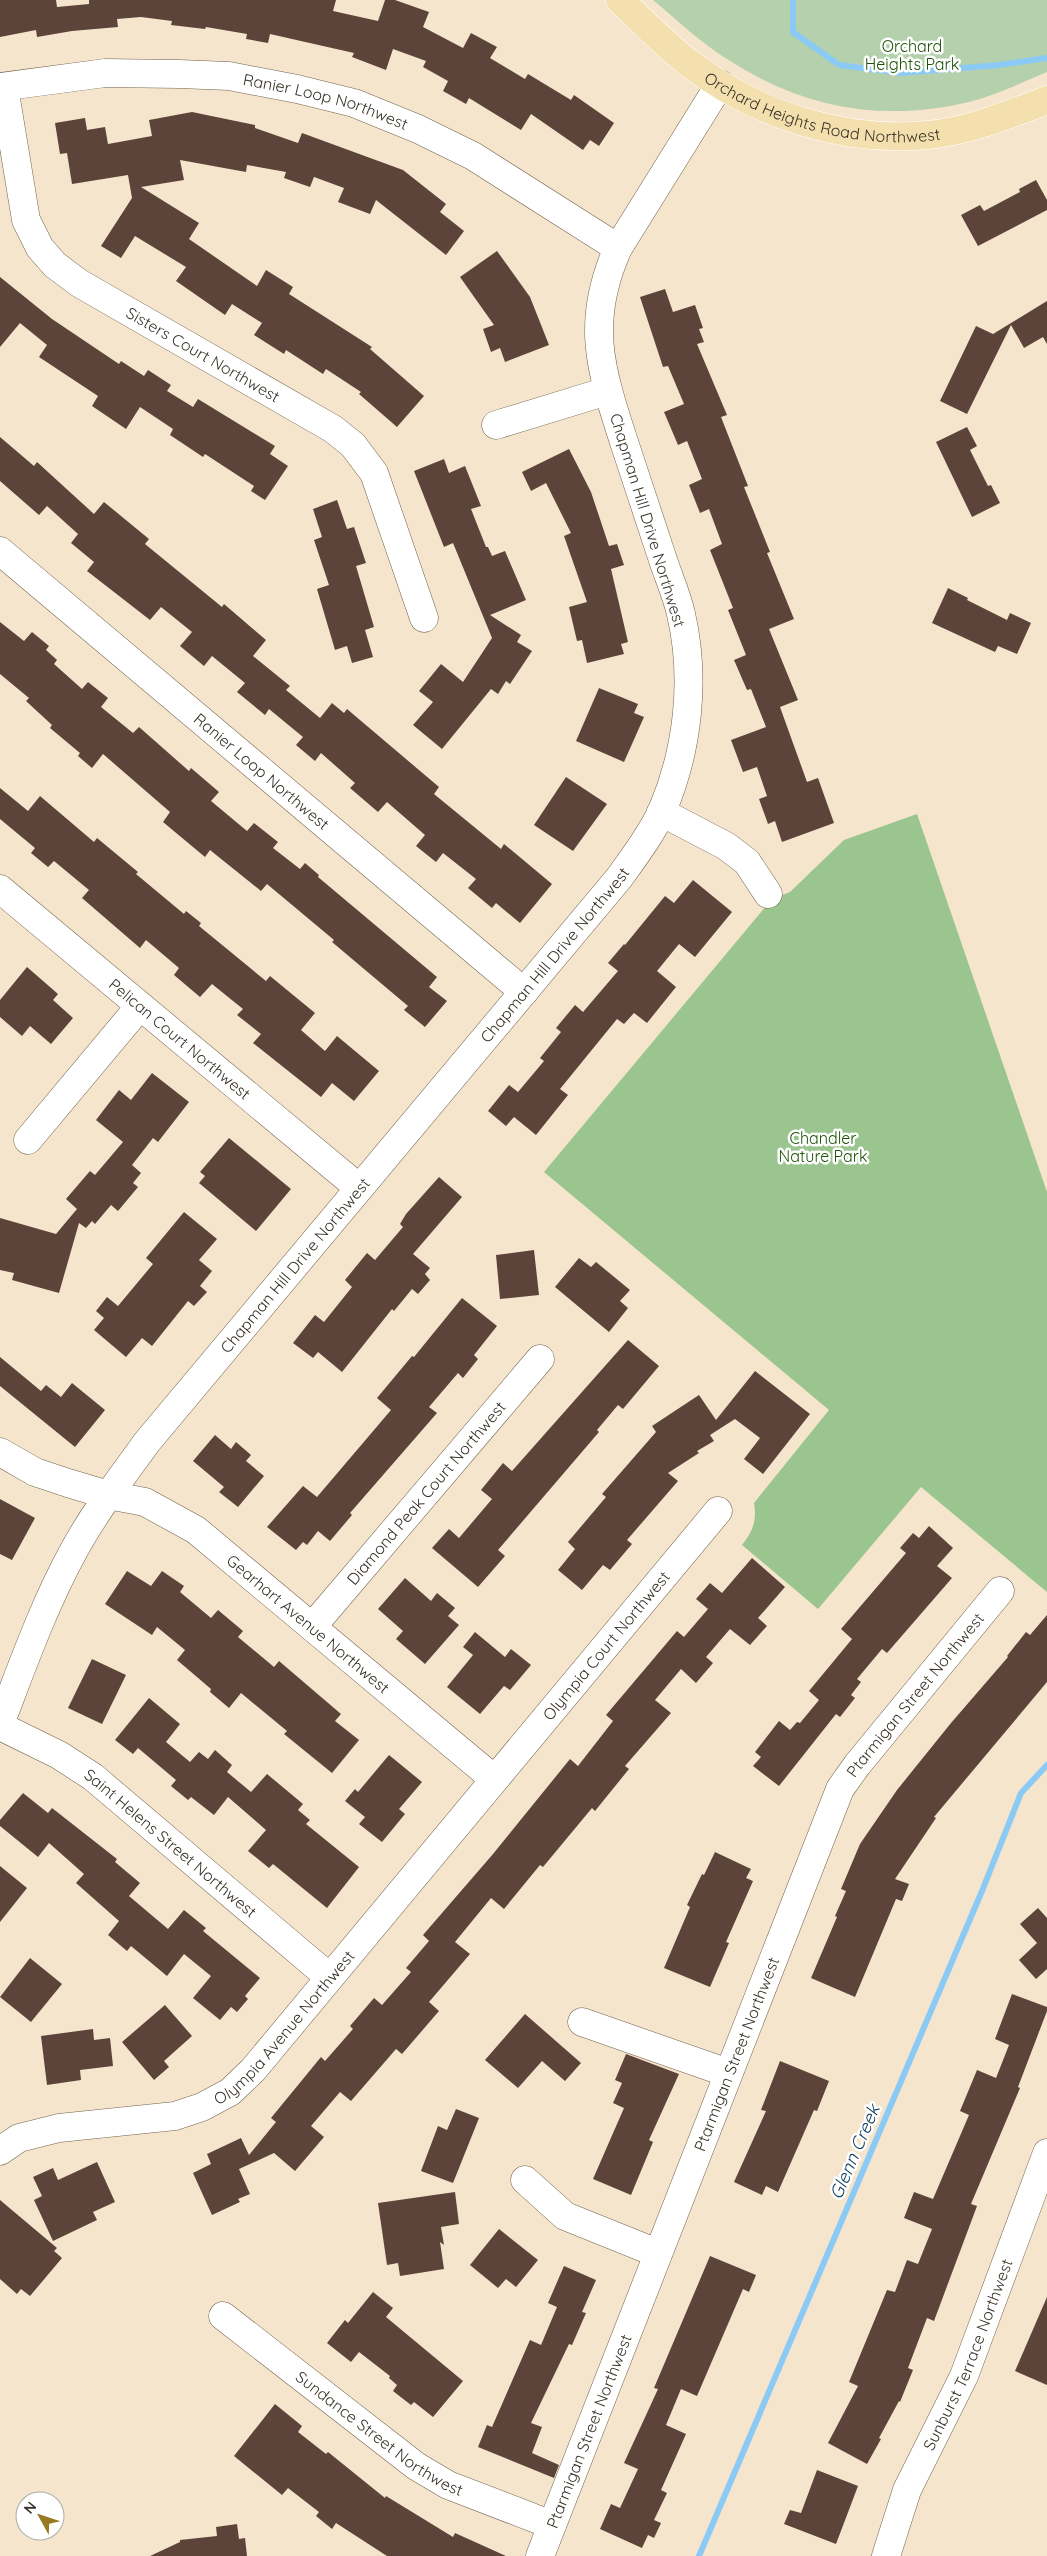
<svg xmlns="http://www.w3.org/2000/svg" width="1047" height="2556" font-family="Quicksand,sans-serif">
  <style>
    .green { fill: #b4d0ad }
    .forest { fill: #9ac58e }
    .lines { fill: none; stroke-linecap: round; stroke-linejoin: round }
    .stream { stroke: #8ccaf6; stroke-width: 6 }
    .building { fill: #5c443a }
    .minor-casing { stroke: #70624c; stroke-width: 29 }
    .major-casing { stroke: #fff; stroke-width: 29 }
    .minor { stroke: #fff; stroke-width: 28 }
    .major { stroke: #f4e0ae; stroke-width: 28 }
    .labels { text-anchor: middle; stroke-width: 5; stroke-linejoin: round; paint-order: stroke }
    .park-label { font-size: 16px; fill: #1c5305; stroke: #fff }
    .street-label { font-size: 16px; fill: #373127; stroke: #fff }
    .water-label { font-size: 18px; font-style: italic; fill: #11425f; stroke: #fff }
  </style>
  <rect width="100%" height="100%" fill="#f6e5cd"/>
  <path class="green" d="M653 0H1047V72C1023 82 998 94 973 101 884 123 804 109 727 59 700 42 677 20 653 0Z"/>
  <path class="forest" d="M917 814 1047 1192V1592L921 1487 818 1609 742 1545C753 1531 757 1521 754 1503L829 1410 544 1172 772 899 790 892 844 840Z"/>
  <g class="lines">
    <g class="stream">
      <polyline points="793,0 793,32 839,65 901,73 999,65 1047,58"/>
      <polyline points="699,2556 982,1891 1021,1793 1047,1765"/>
    </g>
  </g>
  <g class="building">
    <polygon points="0,0 56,0 57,7 89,4 89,0 336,0 333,11 378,21 385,0 395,0 429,12 423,27 463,48 471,33 497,47 490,58 525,79 528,74 571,100 574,95 614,123 599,146 590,140 583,150 531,114 521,130 469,98 466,104 443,91 448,81 423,67 426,61 393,49 386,70 352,57 354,53 270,34 268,43 246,39 247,34 206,27 205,29 171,25 172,21 141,17 117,19 118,27 72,31 37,37 36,30 0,37"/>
    <polygon points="192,112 255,125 255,128 298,143 302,133 403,170 446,204 440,212 464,231 446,255 376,200 370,214 338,202 344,188 314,177 310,187 284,178 286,172 247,165 246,172 180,160 184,180 141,187 199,223 189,239 257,286 266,270 293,287 289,294 372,347 370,349 424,396 397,427 359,394 361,392 326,369 323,374 286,350 284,354 254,335 262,323 232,304 225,315 176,281 186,267 135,236 121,258 101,246 132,198 128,175 72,184 67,153 60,154 55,123 85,118 87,130 105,127 108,144 152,136 149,120"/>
    <polygon points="1036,180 1047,200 1047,210 978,246 961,215 980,205 984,211 1020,192 1019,189"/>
    <polygon points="497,251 530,297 549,345 505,362 500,348 491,352 483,329 494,325 460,277"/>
    <polygon points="0,277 52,319 119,364 121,361 144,376 148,370 171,385 167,391 193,407 198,399 275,446 270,454 288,466 265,500 251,491 254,486 205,454 203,457 170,435 173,429 140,407 126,429 92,406 98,396 39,357 47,345 20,323 0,347"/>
    <polygon points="665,289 673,312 695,305 703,328 699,329 704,342 697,344 727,415 721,417 748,486 744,487 770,552 767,553 794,619 769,629 798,700 780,707 807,782 818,778 834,823 782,842 775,821 768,824 759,799 767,796 757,767 743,772 731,740 766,727 751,689 747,690 734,660 746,655 728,610 733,608 710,550 722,544 709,509 700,513 689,485 702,479 687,441 678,445 664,412 684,404 668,366 663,367 640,297"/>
    <polygon points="1047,301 1047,344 1043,337 1024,348 1011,325 967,414 940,401 976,326 993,334"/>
    <polygon points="967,427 977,446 970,450 988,486 991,485 1000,503 972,517 936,442"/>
    <polygon points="0,437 34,466 37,462 94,514 104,502 149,539 145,544 222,607 224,604 266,640 253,656 290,686 286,690 320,718 332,703 344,713 347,709 439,787 434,794 501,849 504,844 552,884 520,923 496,903 492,908 468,888 476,879 443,853 436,862 416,846 425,835 387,802 378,812 350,788 355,783 321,753 315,761 296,745 303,737 269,709 265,715 237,692 245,683 212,656 204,666 180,646 192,632 161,607 150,620 87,571 94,562 71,543 78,534 47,506 39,515 0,481"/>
    <polygon points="569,449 591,492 609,546 617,544 624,565 611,569 628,642 621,644 624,654 587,663 582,640 577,641 569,607 587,602 564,536 571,533 546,483 531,491 522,472"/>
    <polygon points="444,459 449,473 465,466 481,506 471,509 486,547 488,547 492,556 505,551 526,600 490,615 521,635 517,642 532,651 510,684 506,681 498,694 491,689 442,749 413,725 433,702 419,691 441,664 463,682 492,638 453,543 444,547 414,471"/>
    <polygon points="337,500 347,529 354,527 366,563 356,566 374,627 365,630 373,657 352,663 347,646 335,650 317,589 329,585 314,540 322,537 313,509"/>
    <polygon points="948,588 968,598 967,600 1007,620 1010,613 1031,623 1017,654 998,646 995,652 932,623"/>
    <polygon points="0,622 24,641 32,632 49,646 46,650 57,660 54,664 82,689 88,682 108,698 101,707 133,733 139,727 189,771 191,768 219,792 211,801 247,831 254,823 278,842 273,848 300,869 305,863 319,875 318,877 437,977 429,987 447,1001 425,1027 404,1010 408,1006 332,942 334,940 267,884 261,891 210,850 205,857 163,822 170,812 103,754 92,768 78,756 80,753 50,728 52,725 26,701 29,698 0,674"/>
    <polygon points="599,688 638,704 634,713 644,717 624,762 576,741"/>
    <polygon points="566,777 607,804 573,851 534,825"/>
    <polygon points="0,788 28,811 40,796 94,842 97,838 138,872 136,874 184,914 186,911 201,923 199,926 266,981 270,976 315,1013 301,1030 325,1051 337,1036 379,1071 354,1101 332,1083 321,1097 253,1043 261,1034 237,1015 243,1009 212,984 200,997 174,975 179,968 146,940 140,948 82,898 89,890 54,861 48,867 31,853 35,848 0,819"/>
    <polygon points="693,880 732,912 695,957 679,944 657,971 676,987 647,1023 634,1013 624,1024 617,1019 560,1089 568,1095 536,1135 514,1117 506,1126 488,1111 509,1085 518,1092 544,1061 540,1058 561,1032 556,1028 575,1005 583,1012 618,971 608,963 624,944 625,945 665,896 674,903"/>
    <polygon points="27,967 58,994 53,1000 73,1018 51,1044 30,1026 22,1036 0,1017 0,1000"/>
    <polygon points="152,1073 189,1102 158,1142 153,1138 132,1165 141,1173 133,1183 138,1187 118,1211 111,1205 95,1224 92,1221 86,1228 79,1223 59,1293 12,1280 14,1273 0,1270 0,1218 56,1234 77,1209 66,1199 90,1171 95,1175 123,1142 96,1120 119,1090 131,1100"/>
    <polygon points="229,1138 291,1189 256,1231 199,1183 205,1176 200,1172"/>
    <polygon points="439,1177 462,1197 413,1254 430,1268 425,1274 430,1280 418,1294 412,1289 394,1311 392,1309 342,1372 318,1352 313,1358 293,1343 315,1315 324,1322 352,1287 345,1280 367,1253 375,1260 403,1227 400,1224 406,1214"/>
    <polygon points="184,1212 217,1239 199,1260 212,1271 200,1286 207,1292 194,1306 188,1301 152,1346 142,1338 126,1357 94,1330 104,1318 96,1311 107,1297 118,1306 153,1264 146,1258"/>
    <polygon points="534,1250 539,1295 500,1299 496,1255"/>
    <polygon points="579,1258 591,1267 596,1262 630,1290 620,1301 628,1308 609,1332 555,1287"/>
    <polygon points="462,1298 497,1326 474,1355 478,1359 463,1378 458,1373 429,1407 437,1413 350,1513 352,1515 330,1541 318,1531 307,1545 303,1542 296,1550 267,1527 303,1486 317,1497 391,1410 377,1398 412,1356 414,1357"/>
    <polygon points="628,1340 659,1366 623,1409 618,1405 597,1430 599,1432 498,1550 505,1556 478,1587 432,1548 449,1529 459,1538 492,1499 481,1490 503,1463 512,1471"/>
    <polygon points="0,1357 41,1391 46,1385 61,1397 72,1383 105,1410 75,1447 0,1386"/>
    <polygon points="755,1371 810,1414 763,1474 744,1459 760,1438 735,1419 710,1435 714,1441 697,1451 699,1453 668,1473 678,1481 627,1540 632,1544 610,1570 603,1565 582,1590 558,1570 575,1549 568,1542 606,1497 602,1494 656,1432 652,1426 699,1395 716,1420"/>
    <polygon points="215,1435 231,1449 236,1442 251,1455 246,1461 264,1476 238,1507 219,1492 224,1487 193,1461"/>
    <polygon points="0,1499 35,1518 12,1560 0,1554"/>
    <polygon points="929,1526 953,1548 937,1566 952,1578 887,1653 882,1649 857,1679 861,1682 851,1695 855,1698 840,1717 836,1714 779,1786 753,1766 761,1757 755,1752 779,1721 790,1730 797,1722 800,1723 819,1700 809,1691 852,1639 841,1629 906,1553 900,1548 913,1533 919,1538"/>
    <polygon points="752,1558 785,1587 758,1618 767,1626 750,1645 730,1629 706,1657 713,1663 696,1683 681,1669 655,1700 671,1713 625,1766 629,1769 595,1811 592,1808 543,1867 540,1865 504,1909 491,1898 455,1942 470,1954 429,2002 439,2011 402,2054 396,2049 351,2101 340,2092 311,2126 324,2137 295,2171 274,2153 239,2169 250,2194 238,2199 240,2202 212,2215 193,2173 211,2164 207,2154 241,2138 249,2155 276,2122 271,2118 321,2057 325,2061 353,2029 350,2026 374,1998 382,2005 411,1972 406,1968 429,1941 423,1935 493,1854 570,1759 578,1766 613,1721 606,1715 677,1631 684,1637 708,1609 696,1599 710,1583 722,1593"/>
    <polygon points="127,1571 151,1586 162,1571 184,1586 180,1592 211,1618 218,1610 243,1631 238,1637 274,1667 279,1661 341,1714 335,1721 359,1740 332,1773 284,1734 287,1731 241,1693 229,1708 210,1692 211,1689 177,1660 185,1650 157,1627 152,1635 105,1604"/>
    <polygon points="405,1578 431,1601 437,1593 455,1608 448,1616 459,1625 425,1664 396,1639 403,1631 378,1609"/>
    <polygon points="1047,1615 1047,1682 934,1817 936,1818 895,1879 909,1884 902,1901 896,1899 855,1997 811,1978 837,1917 835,1916 846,1891 841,1889 860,1844 897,1790 951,1723 1008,1657 1007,1656 1026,1632 1030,1635"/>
    <polygon points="475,1632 505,1657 511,1649 531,1665 510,1690 504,1686 480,1714 447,1687 473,1655 463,1647"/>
    <polygon points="92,1659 126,1675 102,1724 68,1708"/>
    <polygon points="149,1698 180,1724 166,1742 190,1762 199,1752 208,1759 215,1750 232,1765 227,1772 251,1792 267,1774 303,1804 298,1810 310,1820 306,1824 359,1867 327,1908 273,1864 269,1868 248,1851 266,1830 228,1797 214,1815 191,1797 188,1800 171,1786 176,1780 138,1748 133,1754 115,1740"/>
    <polygon points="389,1755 422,1782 399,1809 405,1814 382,1842 359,1824 365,1817 345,1801 355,1789 358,1792"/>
    <polygon points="23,1793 48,1813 52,1808 117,1859 115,1862 140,1883 129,1896 168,1929 184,1910 206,1928 203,1931 260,1978 245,1996 248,1999 237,2012 231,2007 220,2020 193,1998 211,1976 184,1954 167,1976 131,1946 127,1951 108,1935 119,1921 76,1883 84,1874 49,1843 38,1857 0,1826 0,1820"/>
    <polygon points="715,1852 751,1869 746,1878 753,1881 726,1942 729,1943 710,1987 664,1968 690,1907 687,1905 702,1874 704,1875"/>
    <polygon points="0,1866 27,1888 0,1922"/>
    <polygon points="1038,1908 1047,1918 1047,1969 1036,1979 1019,1960 1037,1943 1020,1924"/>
    <polygon points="30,1958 62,1984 31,2022 0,1997"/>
    <polygon points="1012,1994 1047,2007 1047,2011 1018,2087 1020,2088 971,2204 977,2206 934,2321 927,2318 908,2368 913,2370 900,2402 899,2401 879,2438 881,2439 867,2464 828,2443 858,2386 849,2382 887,2290 895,2292 907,2260 918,2264 932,2229 904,2218 914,2192 933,2199 969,2115 960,2111 977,2070 996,2078 1009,2045 995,2039"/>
    <polygon points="165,2005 192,2036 164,2061 169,2067 154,2080 122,2042"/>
    <polygon points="525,2014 581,2063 565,2081 542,2061 518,2088 485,2060"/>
    <polygon points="93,2029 94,2040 110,2038 113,2066 80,2070 81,2080 47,2085 41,2036"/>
    <polygon points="626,2054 679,2074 649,2140 653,2142 631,2195 593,2179 624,2108 613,2103 622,2083 615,2080"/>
    <polygon points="780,2061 829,2081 817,2111 814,2110 778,2192 766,2186 762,2195 734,2182 766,2111 761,2110"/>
    <polygon points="456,2109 479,2118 453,2183 421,2171 438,2126 447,2130"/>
    <polygon points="97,2162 115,2202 93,2212 97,2220 53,2241 34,2200 42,2196 33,2177 53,2168 58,2180"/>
    <polygon points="455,2192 459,2224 441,2227 444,2245 440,2242 444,2269 400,2276 398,2263 387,2265 378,2203"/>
    <polygon points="0,2200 57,2248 54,2251 62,2258 30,2296 21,2289 17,2294 0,2279"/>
    <polygon points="499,2229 538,2260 516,2287 506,2279 498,2288 470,2265"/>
    <polygon points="710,2256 756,2275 749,2292 743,2289 697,2396 681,2389 666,2425 686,2434 661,2490 667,2493 654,2520 661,2523 654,2538 648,2535 642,2548 600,2529 611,2504 620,2508 638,2469 624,2463 658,2389 654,2388"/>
    <polygon points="564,2266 596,2280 582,2312 586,2313 572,2345 569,2344 531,2423 542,2427 532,2453 559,2465 554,2478 478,2447 487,2425 492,2427 530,2340 541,2345 557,2307 548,2303"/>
    <polygon points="373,2292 393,2308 386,2317 463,2381 433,2417 414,2402 411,2405 393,2391 397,2385 389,2378 390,2376 359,2352 351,2362 327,2343 345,2320 348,2323"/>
    <polygon points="1047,2297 1047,2385 1015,2371"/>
    <polygon points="275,2404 302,2426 298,2432 326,2454 328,2452 385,2498 386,2496 453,2537 455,2533 506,2556 387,2556 336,2523 332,2529 316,2516 319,2512 288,2488 282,2495 234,2456"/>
    <polygon points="817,2470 858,2486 836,2544 784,2524 790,2510 801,2513"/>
    <polygon points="237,2524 239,2539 245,2538 247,2556 150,2556 180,2542 180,2540 217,2536 216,2527"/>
  </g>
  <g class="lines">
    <defs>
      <g id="minor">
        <path id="s1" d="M0 87 105 73 179 74 229 76 297 89 354 103 418 129 473 156 618 248"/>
        <path id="s2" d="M4 87 26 220 40 248 55 265 79 283 333 429 353 445 374 473 424 618"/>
        <polyline points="496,425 607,391"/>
        <path id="s3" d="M0 551 524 992"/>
        <polyline points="661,812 726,846 747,862 768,894"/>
        <path id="s4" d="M0 889 359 1188"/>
        <polyline points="28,1140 140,1006"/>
        <path id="s5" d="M0 1452 35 1472 68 1483 108 1495 145 1502 196 1530 494 1779"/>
        <path id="s6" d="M312 1627 540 1359"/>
        <path id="s7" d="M0 1724C22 1667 43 1607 73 1552 94 1513 121 1478 147 1442L619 878C634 857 651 835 662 811 688 750 696 679 681 614 677 596 669 578 663 560 650 521 637 481 624 442 600 368 585 322 618 248L720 84"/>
        <path id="s8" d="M0 1726 59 1755 93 1777 329 1977"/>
        <polyline points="582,2022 728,2073"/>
        <path id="s9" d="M0 2151 19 2138 59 2128 175 2116 202 2107 230 2092 253 2070 718 1511"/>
        <polyline points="525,2180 565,2216 657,2253"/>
        <path id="s10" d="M223 2316 416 2466 448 2485 552 2525"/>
        <path id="s11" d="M540 2556 840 1789 857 1765 1000 1591"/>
        <path id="s12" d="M886 2556 907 2490 964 2376 1047 2153"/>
      </g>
      <g id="major">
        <path id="s13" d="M620 0C643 22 665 45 690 64 757 115 844 143 928 135 969 131 1008 115 1047 100"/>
      </g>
    </defs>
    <use href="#minor" class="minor-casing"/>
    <use href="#major" class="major-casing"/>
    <use href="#minor" class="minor"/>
    <use href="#major" class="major"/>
  </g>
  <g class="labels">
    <g class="park-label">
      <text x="912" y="52">Orchard<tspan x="912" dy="18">Heights Park</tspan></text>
      <text x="823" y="1144">Chandler<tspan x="823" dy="18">Nature Park</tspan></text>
    </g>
    <g class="street-label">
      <text dy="6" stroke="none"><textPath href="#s13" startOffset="238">Orchard Heights Road Northwest</textPath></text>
      <text dy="6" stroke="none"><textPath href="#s1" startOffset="330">Ranier Loop Northwest</textPath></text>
      <text dy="6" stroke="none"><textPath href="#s2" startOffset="362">Sisters Court Northwest</textPath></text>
      <text transform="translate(648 520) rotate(73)" y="6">Chapman Hill Drive Northwest</text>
      <text dy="6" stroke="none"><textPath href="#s3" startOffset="342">Ranier Loop Northwest</textPath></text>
      <text dy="6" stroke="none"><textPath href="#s7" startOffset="955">Chapman Hill Drive Northwest</textPath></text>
      <text dy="6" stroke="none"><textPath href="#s4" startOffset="234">Pelican Court Northwest</textPath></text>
      <text dy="6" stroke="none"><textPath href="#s7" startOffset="550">Chapman Hill Drive Northwest</textPath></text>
      <text dy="6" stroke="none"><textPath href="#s6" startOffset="176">Diamond Peak Court Northwest</textPath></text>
      <text dy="6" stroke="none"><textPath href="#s5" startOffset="359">Gearhart Avenue Northwest</textPath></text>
      <text dy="6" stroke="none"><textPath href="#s9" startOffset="825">Olympia Court Northwest</textPath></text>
      <text dy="6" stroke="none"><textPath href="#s11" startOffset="944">Ptarmigan Street Northwest</textPath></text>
      <text dy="6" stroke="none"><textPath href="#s8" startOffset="208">Saint Helens Street Northwest</textPath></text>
      <text dy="6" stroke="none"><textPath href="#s9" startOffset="325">Olympia Avenue Northwest</textPath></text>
      <text dy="6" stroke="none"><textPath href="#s11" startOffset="539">Ptarmigan Street Northwest</textPath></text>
      <text dy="6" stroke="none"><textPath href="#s12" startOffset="218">Sunburst Terrace Northwest</textPath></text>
      <text dy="6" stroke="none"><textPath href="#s11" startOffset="134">Ptarmigan Street Northwest</textPath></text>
      <text dy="6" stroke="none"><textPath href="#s10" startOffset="196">Sundance Street Northwest</textPath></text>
    </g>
    <g class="water-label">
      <text transform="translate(855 2152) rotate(-67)" y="6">Glenn Creek</text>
    </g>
  </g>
  <g transform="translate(40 2516) rotate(310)"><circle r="24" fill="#ffffff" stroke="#afada9"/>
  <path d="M0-4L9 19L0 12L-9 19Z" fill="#987a22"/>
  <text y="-8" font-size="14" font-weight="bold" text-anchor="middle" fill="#373127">N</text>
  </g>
</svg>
